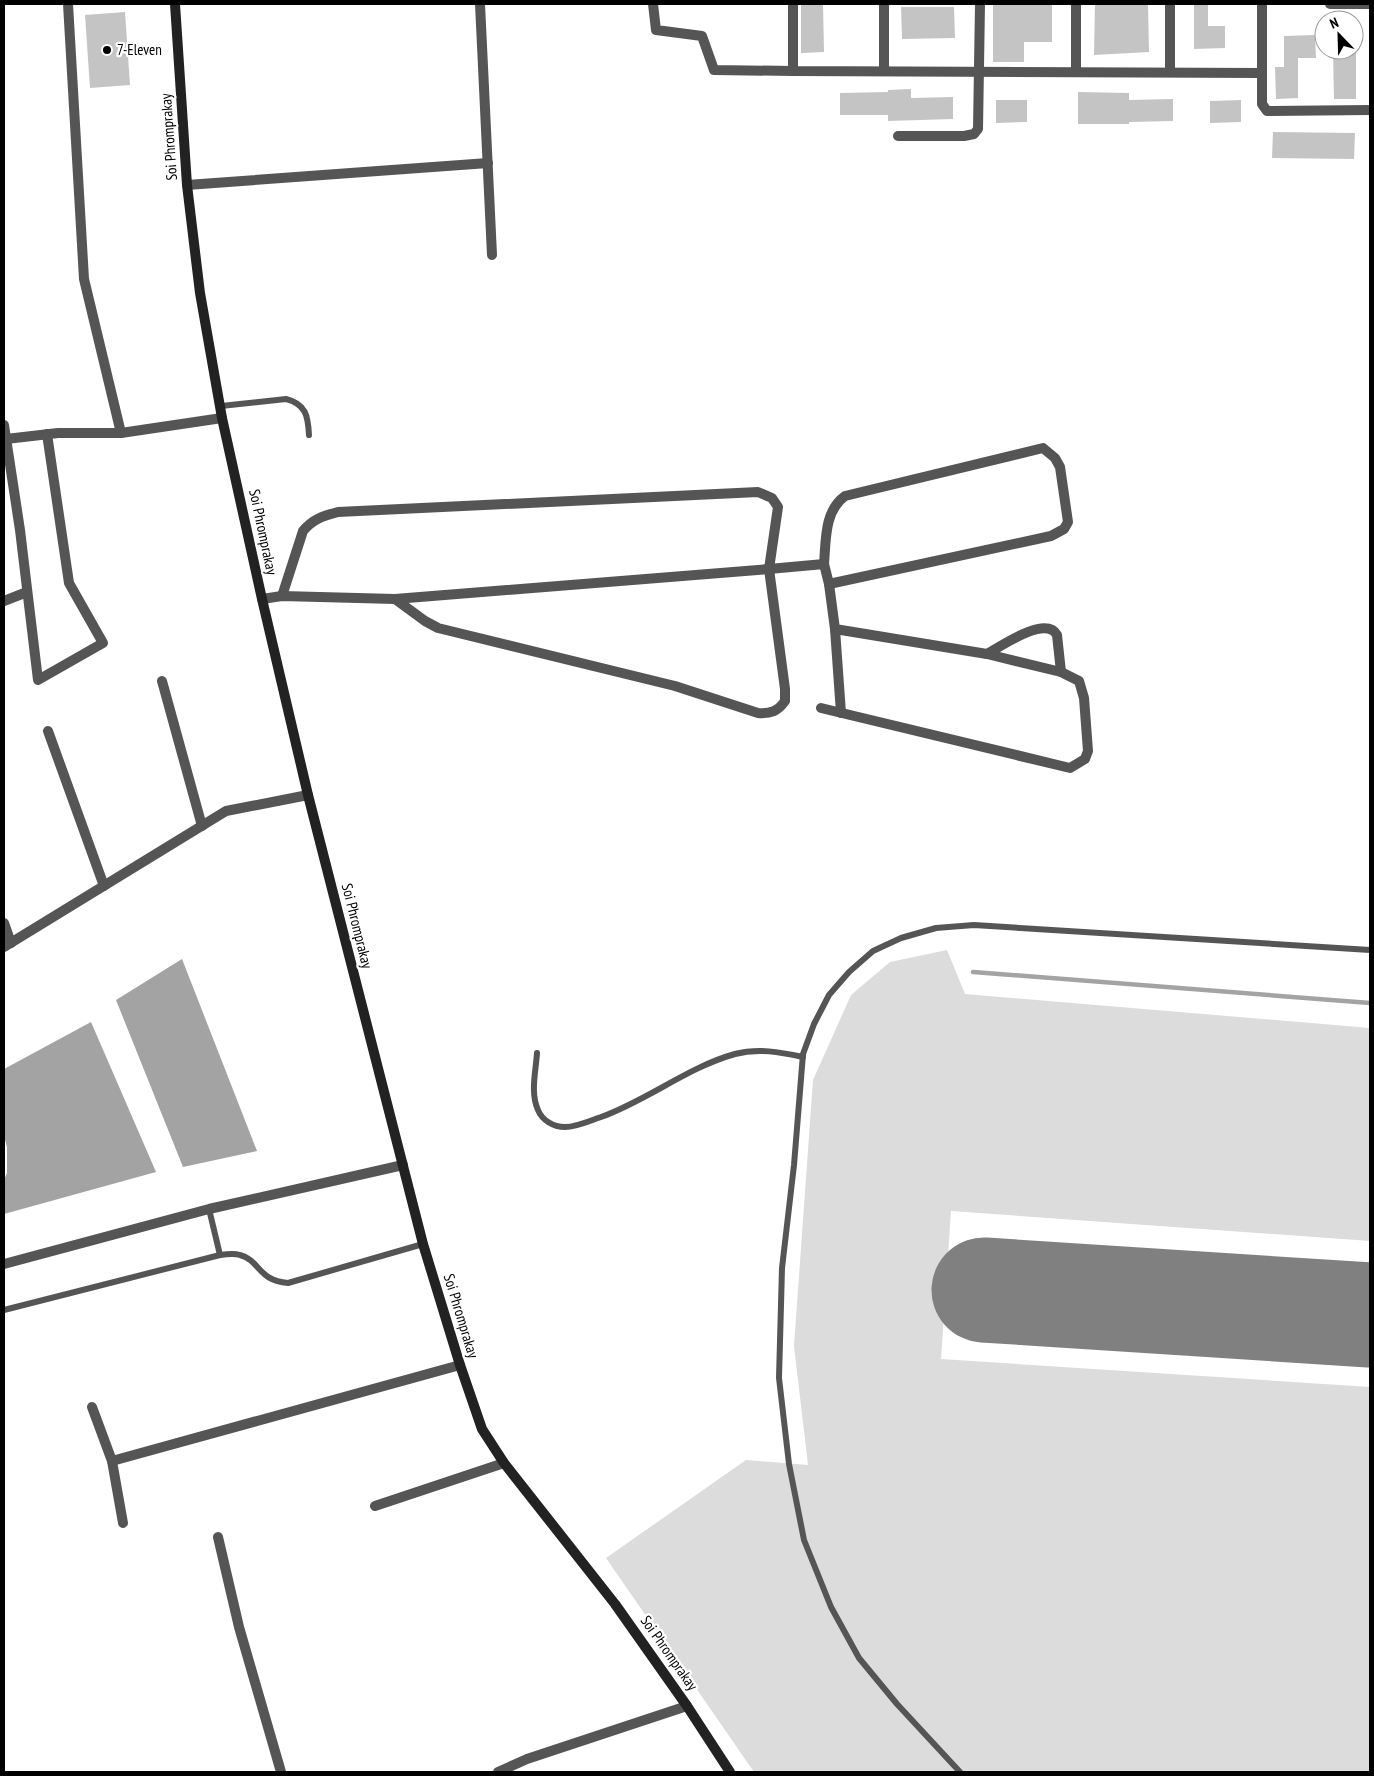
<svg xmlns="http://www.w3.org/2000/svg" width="1374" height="1776" font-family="'PT Sans Narrow',sans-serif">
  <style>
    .green { fill: #dcdcdc }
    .water { fill: #a3a3a3 }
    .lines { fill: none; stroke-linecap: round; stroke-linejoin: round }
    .stream { stroke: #a3a3a3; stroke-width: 4.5 }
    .runway { stroke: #808080; stroke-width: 105 }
    .building { fill: #c4c4c4 }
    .lane { stroke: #555; stroke-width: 6 }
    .street { stroke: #555; stroke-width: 10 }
    .secondary { stroke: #222; stroke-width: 10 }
    .poi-dot { fill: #000; stroke: #fff; stroke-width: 2 }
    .labels { text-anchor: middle; stroke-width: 4.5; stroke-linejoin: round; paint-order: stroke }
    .poi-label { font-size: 15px; fill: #000; stroke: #fff; text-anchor: start }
    .street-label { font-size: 15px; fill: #000; stroke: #fff }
  </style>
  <rect width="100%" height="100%" fill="#fff"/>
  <polygon class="green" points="947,950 965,994 1370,1028 1370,1241 951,1211 941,1359 1370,1387 1370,1772 754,1772 606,1558 746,1460 808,1465 794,1346 813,1080 851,995 890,962"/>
  <g class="water">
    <polygon points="182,959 257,1151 183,1167 116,1000"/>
    <polygon points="91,1022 156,1172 4,1214 4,1180 7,1173 7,1147 4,1136 4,1069"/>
  </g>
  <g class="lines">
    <polyline class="stream" points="973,972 1370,1003"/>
    <polyline class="runway" points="984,1290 1370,1315"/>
  </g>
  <g class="building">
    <polygon points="801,4 823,4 824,52 801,53"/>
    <polygon points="993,4 1052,4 1052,42 1024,42 1024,62 993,62"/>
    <polygon points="1095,4 1148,4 1149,52 1094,55"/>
    <polygon points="1194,4 1208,4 1208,26 1225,26 1225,48 1194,49"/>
    <polygon points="901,7 954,7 955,38 902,39"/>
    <polygon points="125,12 130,85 90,88 85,15"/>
    <polygon points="1315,35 1316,58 1298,58 1298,98 1276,99 1275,67 1284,67 1284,36"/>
    <polygon points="1333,50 1356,50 1356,99 1334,99"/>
    <polygon points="911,89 911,98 953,97 953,119 888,121 888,115 840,115 840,93 888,92 888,90"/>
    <polygon points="1078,92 1129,93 1129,100 1173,99 1173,121 1129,122 1129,124 1078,124"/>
    <polygon points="996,100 1027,100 1027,122 996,123"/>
    <polygon points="1241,100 1241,122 1210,123 1210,101"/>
    <polygon points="1273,132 1355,133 1354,159 1272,158"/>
  </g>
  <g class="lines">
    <g class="lane">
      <path d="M221 406 286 399C306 404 308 416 309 435"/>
      <path d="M537 1053C536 1070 530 1093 538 1110 542 1120 553 1127 565 1127 577 1127 589 1121 601 1117 648 1100 688 1067 735 1054 758 1048 780 1052 803 1057"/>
      <polyline points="209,1209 220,1255"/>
      <path d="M4 1310 220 1255C227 1254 234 1253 240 1255 260 1260 258 1281 288 1283L423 1244"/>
      <polyline points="960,1772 897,1704 859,1658 831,1607 804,1540 789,1464 779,1378 782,1268 794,1165 803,1054 814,1024 829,995 849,972 873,951 901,938 936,928 974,925 1370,950"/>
    </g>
    <g class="street">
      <polyline points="68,4 84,279 121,433"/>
      <polyline points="480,4 492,255"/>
      <polyline points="653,4 656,30 702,36 714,70 793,71"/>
      <polyline points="793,4 793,71 1262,73"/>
      <polyline points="1170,4 1170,72"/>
      <polyline points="1262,4 1262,104 1267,111 1370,110"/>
      <polyline points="1330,4 1370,4"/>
      <polyline points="884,71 884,4"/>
      <polyline points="1076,72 1076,4"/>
      <polyline points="898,136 964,136 974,134 978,129 980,4"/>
      <polyline points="187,185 488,163"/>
      <polyline points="4,425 20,530 38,680 103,643 69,583 47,434"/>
      <polyline points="6,439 58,433 121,433 222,418"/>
      <path d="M282 596 303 531C313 519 323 516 338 512L758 492 772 498 778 507 769 569 824 564C826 541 824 511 845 496L1043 448 1055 458 1060 467 1068 522 1064 529 1051 536 829 584 824 564"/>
      <path d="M262 599 282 596 395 599 769 569 785 689V701C778 711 771 714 758 713L675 686 438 628 425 621 395 599"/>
      <polyline points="4,601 27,592"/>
      <polyline points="835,629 841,713"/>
      <path d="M987 654C1001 646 1046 615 1057 635L1061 672"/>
      <polyline points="162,681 202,826"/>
      <polyline points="821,708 1070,768 1085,759 1088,751 1084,698 1079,681 1061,672 987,654 835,629 829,584"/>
      <polyline points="48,731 104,886"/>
      <polyline points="4,923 11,943"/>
      <polyline points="4,947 226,811 308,795"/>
      <polyline points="4,1264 209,1209 403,1165"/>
      <polyline points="92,1407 112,1461 123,1523"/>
      <polyline points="112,1461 460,1365"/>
      <polyline points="375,1506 504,1463"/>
      <polyline points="218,1537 239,1627 281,1772"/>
      <polyline points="498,1772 527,1759 687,1706"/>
    </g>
    <polyline class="secondary" points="175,4 187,185 200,293 222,418 262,599 308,795 423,1244 460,1365 482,1429 504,1463 615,1604 687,1706 730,1772"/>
  </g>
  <circle class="poi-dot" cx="107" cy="50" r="5"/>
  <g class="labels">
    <g class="poi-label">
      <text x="117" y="55">7-Eleven</text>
    </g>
    <g class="street-label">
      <text transform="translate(169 137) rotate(-94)" y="5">Soi Phromprakay</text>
      <text transform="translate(263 532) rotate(78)" y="5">Soi Phromprakay</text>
      <text transform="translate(357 926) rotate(76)" y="5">Soi Phromprakay</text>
      <text transform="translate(461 1316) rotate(73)" y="5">Soi Phromprakay</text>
      <text transform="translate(669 1653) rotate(55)" y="5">Soi Phromprakay</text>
    </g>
  </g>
  <rect width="1374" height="1776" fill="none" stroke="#000000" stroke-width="10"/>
  <g transform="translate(1339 35) rotate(337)"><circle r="24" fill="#ffffff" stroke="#999999"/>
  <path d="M0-4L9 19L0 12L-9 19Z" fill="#000000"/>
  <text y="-8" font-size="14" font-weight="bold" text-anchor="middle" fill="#000000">N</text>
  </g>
</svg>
